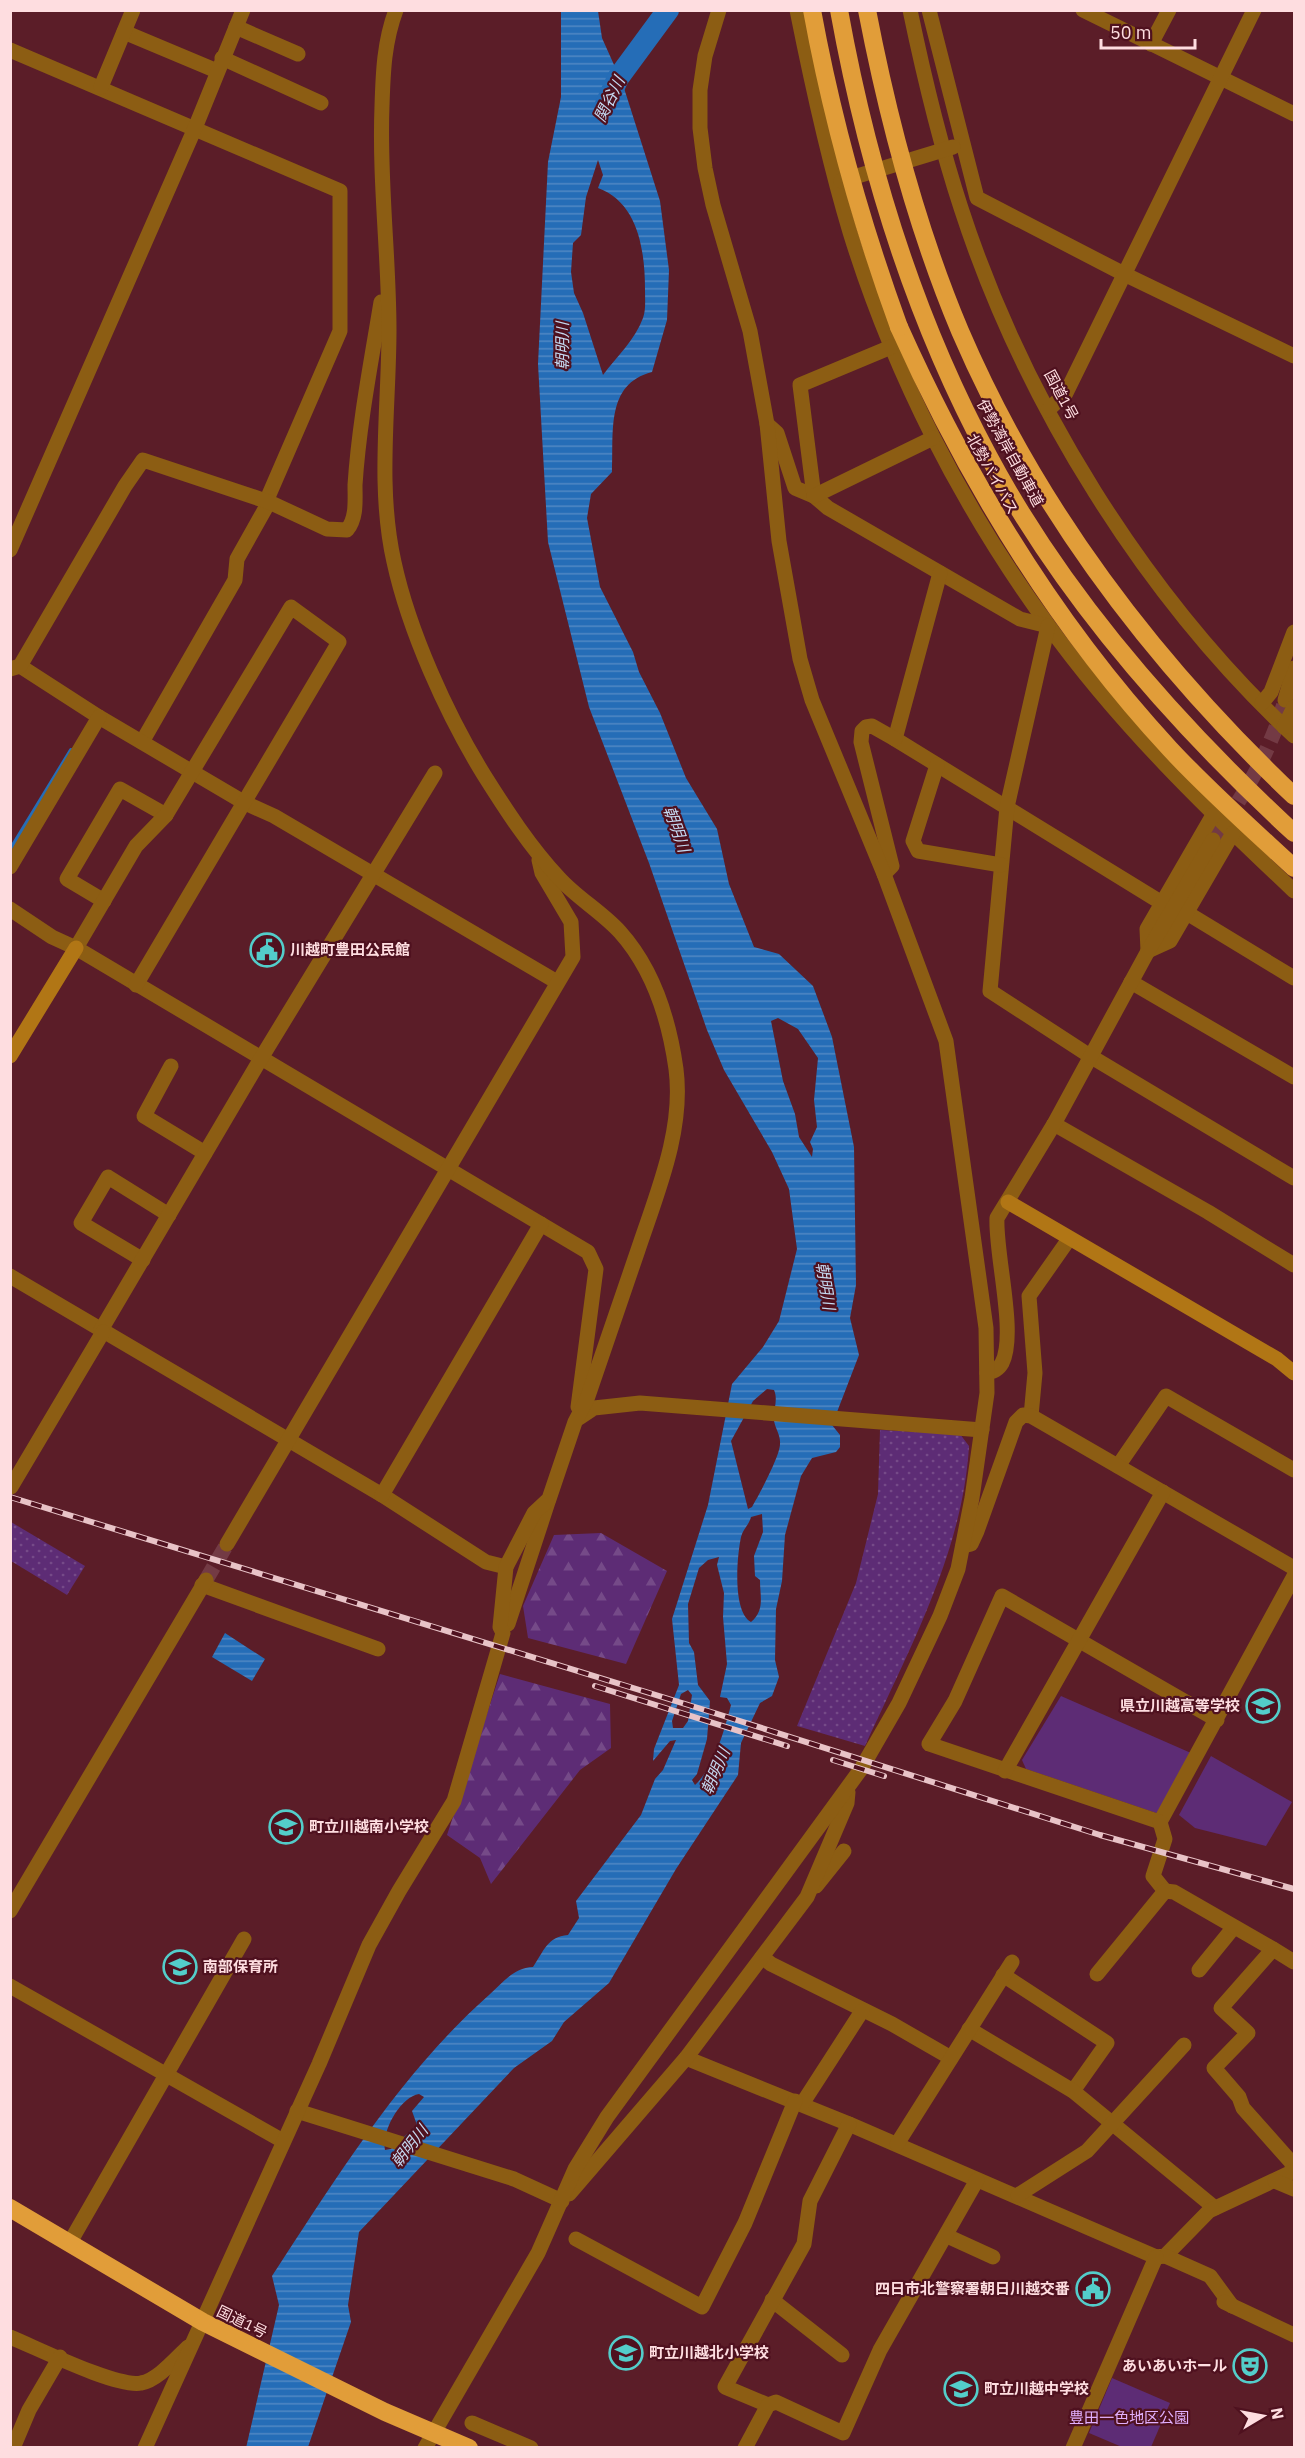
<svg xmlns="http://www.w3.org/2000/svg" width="1305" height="2458" font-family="'IBM Plex Sans','Noto Sans JP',sans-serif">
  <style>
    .grass { fill: url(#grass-dots) }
    .forest { fill: url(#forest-firs) }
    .park { fill: #5d2c75 }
    .water { fill: url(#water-rules); fill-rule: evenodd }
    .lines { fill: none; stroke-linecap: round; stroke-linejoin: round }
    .stream { stroke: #256db7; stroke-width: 4 }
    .river { stroke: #256db7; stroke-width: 22 }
    .street-tunnel { stroke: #733a44; stroke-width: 15; stroke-dasharray: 15 8; stroke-linecap: butt }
    .street { stroke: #8c5d13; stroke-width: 15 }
    .secondary { stroke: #b17615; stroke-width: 15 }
    .highway { stroke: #e19d39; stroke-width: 18 }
    .rail-casing { stroke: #e8c3c7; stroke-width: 6 }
    .rail { stroke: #4f111f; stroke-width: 4; stroke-dasharray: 11; stroke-linecap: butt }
    .highway-bridge { stroke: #e19d39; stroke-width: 18 }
    .labels { text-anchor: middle; stroke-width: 4.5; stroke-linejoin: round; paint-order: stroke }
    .street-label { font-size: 15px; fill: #fedde0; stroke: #4f111f }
    .poi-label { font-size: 15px; font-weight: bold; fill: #fedde0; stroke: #4f111f; text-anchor: start }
    .park-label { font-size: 15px; fill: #e1affe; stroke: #4f111f }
    .water-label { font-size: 16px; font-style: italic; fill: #c4d8f0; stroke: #4f111f }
  </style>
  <defs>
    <pattern id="grass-dots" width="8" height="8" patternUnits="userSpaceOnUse" patternTransform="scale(1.5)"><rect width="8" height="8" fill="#5d2c75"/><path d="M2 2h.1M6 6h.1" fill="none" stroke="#754a88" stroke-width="1.8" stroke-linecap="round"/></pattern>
    <pattern id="forest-firs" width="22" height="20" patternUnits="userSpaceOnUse" patternTransform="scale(1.5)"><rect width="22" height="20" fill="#5d2c75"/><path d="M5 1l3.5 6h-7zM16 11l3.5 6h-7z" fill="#754a88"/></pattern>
    <pattern id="water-rules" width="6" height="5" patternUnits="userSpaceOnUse" patternTransform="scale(1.5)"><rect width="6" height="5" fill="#256db7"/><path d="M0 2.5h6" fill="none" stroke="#5188c4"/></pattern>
  </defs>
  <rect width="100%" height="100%" fill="#5b1d28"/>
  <g class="grass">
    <path d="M880 1430 960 1434 969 1446C963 1552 908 1651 865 1746L797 1726 856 1583 878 1494Z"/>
    <polygon points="11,1522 85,1566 67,1595 11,1561"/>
  </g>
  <g class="forest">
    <polygon points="601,1533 667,1571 626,1664 528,1638 523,1606 554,1535"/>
    <polygon points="500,1674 610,1704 611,1748 580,1770 491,1884 480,1858 447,1835"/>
  </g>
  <g class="park">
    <polygon points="1061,1696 1191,1753 1160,1812 1156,1813 1026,1769 1022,1760"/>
    <polygon points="1211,1756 1292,1802 1266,1846 1195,1828 1179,1815"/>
    <polygon points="1112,2378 1170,2403 1151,2447 1122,2447 1089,2433"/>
  </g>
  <g class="water">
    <path d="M561 11H598L602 38 623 85 660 201 669 270 667 320 652 372C605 384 614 433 612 472L591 494 587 518 600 587 633 652 639 672 660 713 686 778 717 829 729 884 754 947 779 954 813 986 832 1037 854 1147 856 1285 850 1318 859 1355 832 1425 840 1435V1447L836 1452 812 1458 801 1476 785 1535 782 1581 776 1609 775 1660 779 1677 772 1696 760 1703 741 1743 738 1775 676 1869 609 1983 564 2022 552 2041 514 2068 359 2232 348 2305 351 2322 308 2447 246 2448 279 2305 272 2276C337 2177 400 2074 489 1995 504 1982 513 1968 533 1967 544 1951 547 1937 568 1935L579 1918 576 1901 641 1815 655 1779 663 1770 676 1740 670 1741 653 1761 654 1749 679 1685 672 1619 708 1505 732 1384 763 1347 779 1321 797 1249 789 1189 772 1152 724 1070 707 1030 649 863 589 707 548 542 538 364 548 162 561 97ZM598 160 603 175 598 188C639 203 645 252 645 290 645 299 646 310 643 318 635 340 617 356 603 375L583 313 574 293 571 272 573 243 581 235 586 197ZM778 1018 798 1029 818 1058 814 1100 817 1127 810 1142 813 1149 812 1157 799 1137 795 1114 783 1081 771 1021ZM767 1389 774 1390C778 1399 774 1408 774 1417 773 1426 781 1434 780 1444 780 1456 759 1495 752 1507L748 1509 731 1441 753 1401ZM762 1514 763 1532 754 1556 755 1576 760 1580C760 1597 765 1610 751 1622 732 1611 737 1556 741 1537 743 1529 749 1525 751 1517ZM719 1557 717 1565 724 1593 723 1617 727 1664 720 1697 727 1698 731 1705C724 1731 715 1766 695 1785L692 1780 697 1774 707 1739 710 1701 698 1685 694 1652 689 1643 688 1604 699 1568 708 1560ZM688 1690 692 1695 688 1721 683 1728H673L672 1721 681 1694ZM419 2094 424 2097 412 2111 417 2125 391 2149 385 2150C381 2132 400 2097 419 2094Z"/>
    <polygon points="225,1633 265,1659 252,1681 212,1657"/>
  </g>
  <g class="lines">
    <polyline class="stream" points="10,850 71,750"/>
    <polyline class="river" points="606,104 618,78 668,10"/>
    <g class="street-tunnel">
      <path d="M1213 840C1244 795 1270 753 1285 700"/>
      <polyline points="206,1580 227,1544"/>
    </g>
    <g class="street">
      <path d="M797 10C812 85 828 159 850 232 893 372 962 507 1048 625 1119 724 1206 808 1294 891"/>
      <path d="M910 10C924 77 940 144 961 208 1024 402 1145 597 1294 736"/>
      <polyline points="929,10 977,198 1124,274 1294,356"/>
      <polyline points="1083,10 1294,114"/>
      <polyline points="236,27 298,54"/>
      <polyline points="124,32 217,71"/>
      <polyline points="1151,44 1169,10"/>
      <polyline points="10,50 340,191 340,331 268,497 269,502 237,559 235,580 142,742"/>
      <polyline points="222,58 321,103"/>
      <polyline points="101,87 133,10"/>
      <polyline points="841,181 953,147"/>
      <polyline points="1048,410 1066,393 1254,10"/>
      <polyline points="767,424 777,433 795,488 814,496 828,508 1020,619 1048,626"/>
      <polyline points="814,496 800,385 891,347"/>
      <polyline points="814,496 933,438"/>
      <polyline points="10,550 195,128 243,10"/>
      <polyline points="940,573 895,739 1162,903"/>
      <polyline points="1048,626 1007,807 990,991 1090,1056 1294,1178"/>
      <polyline points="20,666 99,717 245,803 274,816 557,982"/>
      <path d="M10 669 20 666 125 486 143 460 269 502 327 529 347 530C357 518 355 500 355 485 359 424 371 363 381 302"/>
      <polyline points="1285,700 1294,668"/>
      <polyline points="1262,703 1271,692 1294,632"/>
      <polyline points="1284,727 1294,707"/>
      <polyline points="937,765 913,841 918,851 1001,865"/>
      <polyline points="10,867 99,717"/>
      <polyline points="884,874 892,866 861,742 862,731 866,727 872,726 895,739"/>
      <polyline points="104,901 67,879 120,789 166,815"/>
      <polyline points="10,909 52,937 76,948 588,1252 596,1269 578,1407"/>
      <polyline points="1187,913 1294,978"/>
      <polyline points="76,948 136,846 166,815 291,607 339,642 136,985"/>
      <polyline points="1148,951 1147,929 1213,815"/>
      <polyline points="1148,951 1170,941 1233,833"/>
      <polyline points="1131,982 1294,1077"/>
      <polyline points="171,1066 144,1116 205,1153"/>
      <polyline points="1054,1124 1208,1212 1294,1265"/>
      <polyline points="143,1260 81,1223 108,1177 169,1215"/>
      <polyline points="10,1276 382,1495 486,1562 506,1567"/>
      <polyline points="101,1330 260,1060 435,773"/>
      <path d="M987 1373C994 1371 998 1370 1002 1363 1017 1334 995 1253 997 1218L1054 1124 1148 951 1213 840"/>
      <polyline points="1031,1416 1035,1373 1029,1296 1069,1239"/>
      <polyline points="579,1418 594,1408 640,1403 982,1430"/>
      <polyline points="1118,1466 1166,1396 1294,1470"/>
      <polyline points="11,1487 103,1332"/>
      <polyline points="382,1495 541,1224"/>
      <polyline points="227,1544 573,957 571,922 542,873 539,860"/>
      <polyline points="963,1546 971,1544 977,1531 1016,1422 1023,1415 1031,1416 1294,1568"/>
      <polyline points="202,1585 378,1649"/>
      <polyline points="508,1624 548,1502"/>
      <polyline points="1217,1720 1002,1596 955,1701 929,1744 1160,1822 1294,1576"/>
      <polyline points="1005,1771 1163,1492"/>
      <polyline points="1160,1822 1165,1839 1153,1876 1165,1891"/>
      <polyline points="816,1886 844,1851"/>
      <polyline points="10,1911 206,1580"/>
      <polyline points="1273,1949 1294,1962"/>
      <polyline points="762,1957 771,1964 892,2024 951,2058"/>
      <polyline points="1199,1970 1234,1927"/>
      <polyline points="1097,1974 1165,1891 1174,1892 1273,1949 1221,2008 1248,2033 1214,2068 1239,2097 1243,2108 1291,2162 1294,2171"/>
      <polyline points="1003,1975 1107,2043 1073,2091"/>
      <polyline points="10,1986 283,2141"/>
      <polyline points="969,2029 1073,2091 1215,2208"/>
      <polyline points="686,2058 849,2124 1156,2257 1165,2256 1209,2211 1294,2171"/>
      <polyline points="802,2104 862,2011"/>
      <polyline points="297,2111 514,2179 562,2201"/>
      <polyline points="897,2144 1012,1962"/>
      <polyline points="1275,2181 1294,2189"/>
      <polyline points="569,2194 686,2058 807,1897 847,1803 848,1792"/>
      <polyline points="1018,2195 1087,2151 1184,2045"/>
      <polyline points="947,2236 993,2257"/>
      <polyline points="576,2239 702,2307 745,2223 795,2101"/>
      <polyline points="69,2244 244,1939"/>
      <polyline points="1165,2256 1210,2276 1232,2306"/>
      <polyline points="772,2300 842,2355"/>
      <polyline points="1224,2302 1294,2335"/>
      <path d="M10 2337C37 2348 117 2388 141 2383 158 2380 176 2358 188 2347"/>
      <polyline points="768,2405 725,2387 804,2244 810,2201 849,2124"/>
      <polyline points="472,2423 531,2448"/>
      <polyline points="13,2448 29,2410 60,2357"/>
      <path d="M145 2448 319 2064 369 1945 399 1891 454 1801 503 1633 500 1627 506 1567 534 1513 549 1499 575 1422 587 1399C604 1350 621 1300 638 1250 657 1193 684 1130 676 1069 669 1019 654 970 620 932 602 912 577 898 559 878 530 847 506 810 484 775 447 715 409 631 394 562 377 487 389 407 389 330 389 256 379 181 382 106 383 73 384 42 396 10"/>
      <polyline points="425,2448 538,2253 575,2169 607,2117 861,1769 899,1703 940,1616 958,1569 972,1498 987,1393 986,1328 946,1041 884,874 812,700 800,659 779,541 767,424 750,331 713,205 705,168 700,128 700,90 705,56 719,10"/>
      <polyline points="745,2448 768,2405 776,2402 843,2433 880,2350 977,2180"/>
      <polyline points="1073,2448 1156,2257"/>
    </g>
    <g class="secondary">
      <polyline points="10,1056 76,948"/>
      <polyline points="1008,1202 1277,1359 1294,1373"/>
    </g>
    <g class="highway">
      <path d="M899 327C968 481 1054 624 1170 749 1209 791 1252 829 1294 868"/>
      <polyline points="10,2208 203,2322 385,2412 469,2448"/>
    </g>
    <defs>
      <g id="rail">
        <polyline points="10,1497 708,1711 1100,1835 1294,1889"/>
        <polyline points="595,1686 787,1746"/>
        <polyline points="833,1760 884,1776"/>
      </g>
    </defs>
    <use href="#rail" class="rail-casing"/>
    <use href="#rail" class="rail"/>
    <g class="highway-bridge">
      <path d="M812 10C832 119 861 223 899 327"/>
      <path d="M839 10C867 165 914 318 989 457 1065 599 1176 724 1294 833"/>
      <path d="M867 10C888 119 917 229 960 331 1036 508 1155 664 1294 796"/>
    </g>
  </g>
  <defs>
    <symbol id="civic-ring" viewBox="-11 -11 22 22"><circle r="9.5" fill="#4f111f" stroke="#53cdca" stroke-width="1.5"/><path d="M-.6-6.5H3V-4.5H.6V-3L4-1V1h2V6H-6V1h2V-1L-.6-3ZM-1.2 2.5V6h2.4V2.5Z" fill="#53cdca"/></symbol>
    <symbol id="school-ring" viewBox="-11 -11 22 22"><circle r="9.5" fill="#4f111f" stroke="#53cdca" stroke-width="1.5"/><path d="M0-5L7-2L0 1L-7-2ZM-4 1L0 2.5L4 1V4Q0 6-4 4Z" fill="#53cdca"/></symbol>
    <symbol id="theatre-ring" viewBox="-11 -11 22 22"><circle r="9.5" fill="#4f111f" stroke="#53cdca" stroke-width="1.5"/><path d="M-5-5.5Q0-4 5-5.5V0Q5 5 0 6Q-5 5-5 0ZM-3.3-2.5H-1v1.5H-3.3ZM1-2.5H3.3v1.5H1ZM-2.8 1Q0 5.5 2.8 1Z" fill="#53cdca"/></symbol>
  </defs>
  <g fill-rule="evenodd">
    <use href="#civic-ring" x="248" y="931" width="38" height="38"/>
    <use href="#school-ring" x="1244" y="1687" width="38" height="38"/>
    <use href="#school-ring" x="267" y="1808" width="38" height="38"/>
    <use href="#school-ring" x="161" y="1948" width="38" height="38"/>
    <use href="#civic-ring" x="1074" y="2270" width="38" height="38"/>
    <use href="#school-ring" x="607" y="2334" width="38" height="38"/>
    <use href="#theatre-ring" x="1231" y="2347" width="38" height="38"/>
    <use href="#school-ring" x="942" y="2370" width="38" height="38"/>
  </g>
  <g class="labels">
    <g class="street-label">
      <text transform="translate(1061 395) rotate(62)" y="5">国道1号</text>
      <text transform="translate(1010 453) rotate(61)" y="5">伊勢湾岸自動車道</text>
      <text transform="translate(992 474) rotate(61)" y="5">北勢バイパス</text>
      <text transform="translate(242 2322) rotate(26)" y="5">国道1号</text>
    </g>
    <g class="poi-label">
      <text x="290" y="955">川越町豊田公民館</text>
      <text x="1240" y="1711" text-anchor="end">県立川越高等学校</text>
      <text x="309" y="1832">町立川越南小学校</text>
      <text x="203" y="1972">南部保育所</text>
      <text x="1070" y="2294" text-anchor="end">四日市北警察署朝日川越交番</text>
      <text x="649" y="2358">町立川越北小学校</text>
      <text x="1227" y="2371" text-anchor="end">あいあいホール</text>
      <text x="984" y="2394">町立川越中学校</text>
    </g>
    <g class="park-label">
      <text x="1129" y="2423">豊田一色地区公園</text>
    </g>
    <g class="water-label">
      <text transform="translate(609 99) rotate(-64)" y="6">関谷川</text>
      <text transform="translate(562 346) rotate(-90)" y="6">朝明川</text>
      <text transform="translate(677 829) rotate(70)" y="6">朝明川</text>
      <text transform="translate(826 1286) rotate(81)" y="6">朝明川</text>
      <text transform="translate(715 1771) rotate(-67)" y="6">朝明川</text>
      <text transform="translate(409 2146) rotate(-52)" y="6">朝明川</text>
    </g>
  </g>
  <rect width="1305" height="2458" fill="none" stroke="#fedde0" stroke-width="24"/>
  <g transform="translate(1263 2416) rotate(80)" stroke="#4f111f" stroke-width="4.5" paint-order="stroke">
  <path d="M0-4.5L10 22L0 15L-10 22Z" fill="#fedde0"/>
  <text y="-9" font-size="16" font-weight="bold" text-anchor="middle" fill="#fedde0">N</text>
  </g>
  <path d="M1101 39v9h94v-9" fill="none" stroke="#fedde0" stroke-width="3"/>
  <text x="1110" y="39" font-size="18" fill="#fedde0" stroke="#4f111f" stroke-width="4.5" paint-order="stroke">50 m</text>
</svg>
